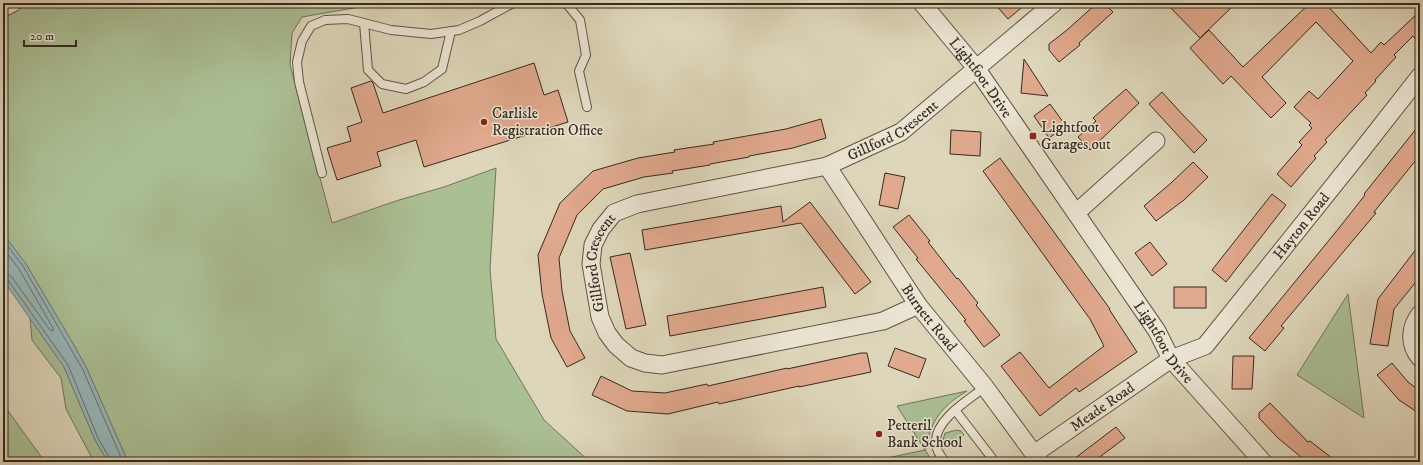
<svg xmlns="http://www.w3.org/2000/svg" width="1423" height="465" font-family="'IM FELL DW Pica',serif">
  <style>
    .green { fill: #abbf94; stroke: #70745a }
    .water { fill: #97b7b9; stroke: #707f7b }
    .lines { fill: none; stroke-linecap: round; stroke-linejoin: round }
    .shore { stroke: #66706c; stroke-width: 1 }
    .building { fill: #e1a98e; stroke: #352a1f }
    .service-casing { stroke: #5f5546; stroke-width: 10 }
    .minor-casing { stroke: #5f5546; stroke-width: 19 }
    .service { stroke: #eae4d2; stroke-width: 8 }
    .minor { stroke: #eae4d2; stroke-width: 17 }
    .poi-dot { fill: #8f2418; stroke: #eae4d2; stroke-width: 1.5 }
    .labels { text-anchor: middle; stroke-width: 3; stroke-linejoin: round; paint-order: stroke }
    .street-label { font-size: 15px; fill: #352a1f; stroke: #eae4d2 }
    .poi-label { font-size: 15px; fill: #352a1f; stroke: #eae4d2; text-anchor: start }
  </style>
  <rect width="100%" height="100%" fill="#ded6ba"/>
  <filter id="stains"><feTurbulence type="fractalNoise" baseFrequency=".005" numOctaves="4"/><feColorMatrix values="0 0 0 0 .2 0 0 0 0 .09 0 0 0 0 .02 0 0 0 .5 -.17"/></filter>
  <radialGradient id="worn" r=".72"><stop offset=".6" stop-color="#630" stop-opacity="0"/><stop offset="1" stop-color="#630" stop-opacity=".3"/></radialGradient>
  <g class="green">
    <polygon points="3,3 383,3 302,17 292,33 290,65 332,223 399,200 444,187 496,168 490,269 496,339 544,420 590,462 128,462 87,369 75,347 26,264 3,234"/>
    <polygon points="1348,294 1364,418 1297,375"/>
    <polygon points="30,318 64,367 95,440 108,462 94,462 66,409 61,378 32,340"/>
    <path d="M967 391C950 401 937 412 930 432 928 438 929 444 925 450L933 462H868L925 450 897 406Z"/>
    <polygon points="3,404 45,462 12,462 3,450"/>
    <polygon points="957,430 961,431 964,435 944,448 943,440 945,433"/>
  </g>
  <polygon class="water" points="3,234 26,264 75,347 87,369 128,462 108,462 95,440 64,367 3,280"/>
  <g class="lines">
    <g class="shore">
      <polyline points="3,240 23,266 83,370 123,462"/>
      <polyline points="3,248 19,269 53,328 53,331 50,330 11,276 7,274 3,273"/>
      <polyline points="3,278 8,280 68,365 98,438 110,459 111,462"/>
    </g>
  </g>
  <g class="building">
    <polygon points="994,3 1027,3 1008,19"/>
    <polygon points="1097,3 1104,3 1113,12 1079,43 1080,45 1059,62 1049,50 1049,44 1067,30"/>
    <polygon points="1166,3 1236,3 1200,38"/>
    <polygon points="1310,3 1325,3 1371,53 1381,42 1384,45 1420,11 1420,44 1413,36 1394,55 1396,57 1375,80 1376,81 1365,93 1367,95 1325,140 1327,142 1314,156 1316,158 1291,187 1277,174 1302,145 1299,142 1312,128 1309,125 1311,123 1294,107 1309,91 1318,99 1353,61 1316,22 1262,77 1286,103 1271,118 1231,76 1223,84 1190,48 1209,30 1243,67"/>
    <polygon points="1024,59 1048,96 1021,93"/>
    <polygon points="534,63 544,95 558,90 568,122 424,167 416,140 377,152 381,166 337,180 327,148 351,141 347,127 362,122 351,88 371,81 373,83 383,113"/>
    <polygon points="1126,89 1139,103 1090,150 1078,137 1096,121 1093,118"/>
    <polygon points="1162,92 1183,115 1207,140 1194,153 1149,104"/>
    <polygon points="1050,104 1066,126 1049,138 1034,116"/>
    <polygon points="821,119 826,138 793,148 749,156 749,157 710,164 710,165 672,171 673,173 644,177 603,189 577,215 559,258 562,291 570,331 585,358 567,367 551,338 542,294 538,255 560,203 593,171 638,158 675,152 674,150 714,144 713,142 786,129"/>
    <polygon points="1420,124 1420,155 1374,212 1376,213 1281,326 1284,328 1265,351 1249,338 1339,228 1365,195 1364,194"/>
    <polygon points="951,130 981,132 980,156 950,154"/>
    <polygon points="1000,158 1110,309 1109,309 1137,352 1079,392 1076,388 1040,416 1001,366 1020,352 1049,388 1104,346 1090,319 983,171"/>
    <polygon points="1193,162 1208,177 1184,200 1156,221 1144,206 1171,183"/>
    <polygon points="885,173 905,177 898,209 879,205"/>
    <polygon points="1272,194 1286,205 1226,282 1212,270"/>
    <polygon points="810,202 871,282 855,294 801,223 645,250 642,230 781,206 783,222"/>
    <polygon points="909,215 930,241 928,242 957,279 958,278 978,303 976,305 1000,335 984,347 964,321 966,320 916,259 918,258 893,227"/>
    <polygon points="1150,242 1167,264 1152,276 1135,253"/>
    <polygon points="1420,244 1420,277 1394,309 1388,346 1370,344 1378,299"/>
    <polygon points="630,253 646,325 626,329 610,257"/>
    <polygon points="823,287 826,307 670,336 667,316"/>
    <rect x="1174" y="287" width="32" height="21"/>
    <polygon points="895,348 926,359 919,378 888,366"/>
    <polygon points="861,353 867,353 871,372 799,387 799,386 719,404 718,402 668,414 627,411 592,395 601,376 632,391 665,393 707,384 708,386 787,368 787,369"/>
    <polygon points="1233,356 1254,356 1252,389 1232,389"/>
    <polygon points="1392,363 1408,382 1420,391 1420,414 1399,400 1377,375"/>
    <polygon points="1270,403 1308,442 1310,441 1337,462 1307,462 1278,438 1259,418 1259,413"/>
    <polygon points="1116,427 1125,438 1093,462 1070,462"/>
  </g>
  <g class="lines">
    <defs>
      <g id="service">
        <polyline points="566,3 580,20 586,55 579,71 587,107"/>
        <polyline points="364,23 368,70 382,84 406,89 424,82 442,69 451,31"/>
        <polyline points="322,173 299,82 297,62 302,41 311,26 325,20 348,19 391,30 431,34 459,30 480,21 513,3"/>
        <polyline points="955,410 995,462"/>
        <path d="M945 462C941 456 936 451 936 443 934 420 970 399 985 387"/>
      </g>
      <g id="minor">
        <path id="s1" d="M922 3 976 68 1157 331 1171 359 1263 462"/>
        <polyline points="3,8 13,3"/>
        <path id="s2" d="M827 166 918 305 985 387 1040 462"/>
        <polyline points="1076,213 1156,141"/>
        <path id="s3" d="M918 305 883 321 662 365 645 363 631 358 616 345 607 333 600 317 591 264 593 245 601 229 614 213 637 204 827 166 901 132 1054 3"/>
        <path d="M1420 314C1410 327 1408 344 1420 358"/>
        <path id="s4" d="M1034 454 1171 359 1205 346 1362 150 1420 76"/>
      </g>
    </defs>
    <use href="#service" class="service-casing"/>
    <use href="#minor" class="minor-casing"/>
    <use href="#service" class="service"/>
    <use href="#minor" class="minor"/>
  </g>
  <g class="poi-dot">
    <circle cx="484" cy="122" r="4"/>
    <rect x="1029" y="132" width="8" height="8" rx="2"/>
    <circle cx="879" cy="434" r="4"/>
  </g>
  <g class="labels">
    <g class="street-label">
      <text dy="5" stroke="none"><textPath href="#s1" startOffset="95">Lightfoot Drive</textPath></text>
      <text dy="5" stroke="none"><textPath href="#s3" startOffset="753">Gillford Crescent</textPath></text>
      <text dy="5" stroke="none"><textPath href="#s4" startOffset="357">Hayton Road</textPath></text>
      <text dy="5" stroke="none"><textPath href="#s3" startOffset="405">Gillford Crescent</textPath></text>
      <text dy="5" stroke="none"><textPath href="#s2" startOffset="183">Burnett Road</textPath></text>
      <text dy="5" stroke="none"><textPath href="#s1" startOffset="417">Lightfoot Drive</textPath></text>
      <text dy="5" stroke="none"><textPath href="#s4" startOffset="83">Meade Road</textPath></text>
    </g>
    <g class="poi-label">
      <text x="492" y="118">Carlisle<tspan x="492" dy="17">Registration Office</tspan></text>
      <text x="1041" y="132">Lightfoot<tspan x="1041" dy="17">Garages out</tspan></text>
      <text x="887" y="430">Petteril<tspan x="887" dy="17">Bank School</tspan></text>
    </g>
  </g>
  <rect width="1423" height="465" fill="none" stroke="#ded6ba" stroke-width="16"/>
  <rect x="4" y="4" width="1415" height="457" fill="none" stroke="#352a1f" stroke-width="2"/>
  <rect x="8" y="8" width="1407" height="449" fill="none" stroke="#352a1f"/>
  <path d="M24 40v6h52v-6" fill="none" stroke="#352a1f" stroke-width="2"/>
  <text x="30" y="40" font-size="12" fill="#352a1f" stroke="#eae4d2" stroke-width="3" paint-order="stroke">20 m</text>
  <rect width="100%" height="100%" filter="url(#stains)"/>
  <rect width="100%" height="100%" fill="url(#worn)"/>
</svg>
